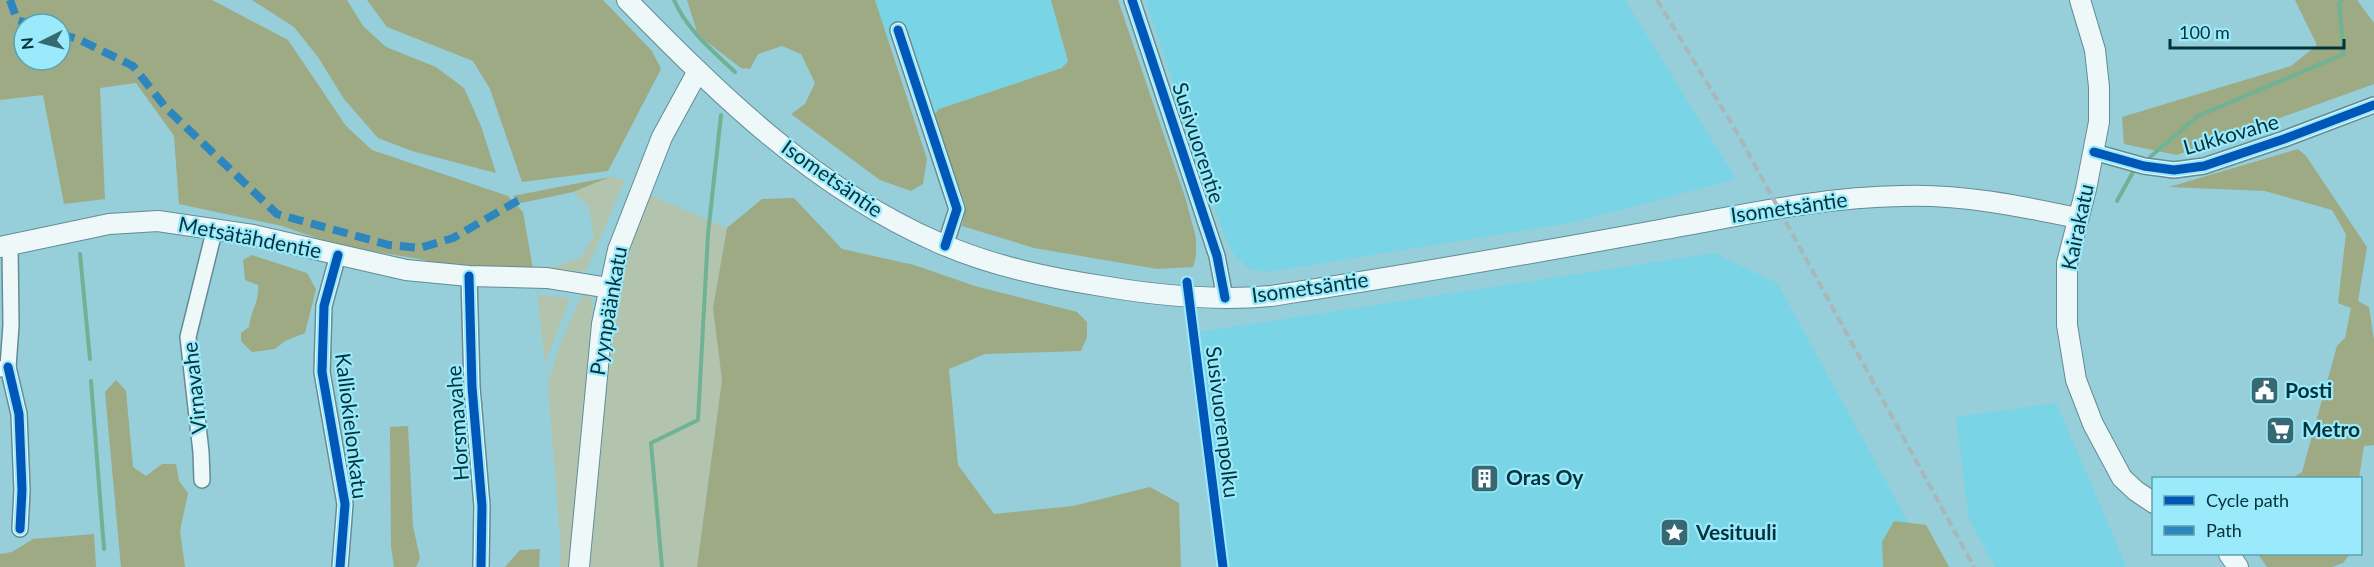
<svg xmlns="http://www.w3.org/2000/svg" width="2374" height="567" font-family="Lato,sans-serif">
  <style>
    .built { fill: #79d4e6 }
    .green { fill: #b3c4ae }
    .forest { fill: #9daa83; fill-rule: evenodd }
    .lines { fill: none; stroke-linecap: round; stroke-linejoin: round }
    .stream { stroke: #70b394; stroke-width: 4 }
    .minor-casing { stroke: #628d95; stroke-width: 18 }
    .major-casing { stroke: #628d95; stroke-width: 22 }
    .minor { stroke: #eff8f9; stroke-width: 15 }
    .major { stroke: #eff8f9; stroke-width: 20 }
    .rail { stroke: #a8b7ba; stroke-width: 4; stroke-dasharray: 9 4.5; stroke-linecap: butt }
    .quiet { stroke: #2d86bd; stroke-width: 8; stroke-dasharray: 15 8; stroke-linecap: butt }
    .cycleway-casing { stroke: #9beafc; stroke-width: 13 }
    .cycleway { stroke: #0057b8; stroke-width: 9 }
    .labels { text-anchor: middle; stroke-width: 4.5; stroke-linejoin: round; paint-order: stroke }
    .street-label { font-size: 21px; fill: #02333b; stroke: #9beafc }
    .poi-label { font-size: 21px; font-weight: bold; fill: #02333b; stroke: #9beafc; text-anchor: start }
  </style>
  <rect width="100%" height="100%" fill="#96ced9"/>
  <g class="built">
    <polygon points="875,0 1051,0 1068,61 1062,69 939,109 934,115 907,35 888,41"/>
    <polygon points="1146,0 1625,0 1736,179 1575,222 1267,272 1250,269 1235,256 1225,237"/>
    <polygon points="1714,253 1777,283 1933,567 1230,567 1200,332"/>
    <polygon points="2056,403 2099,502 2126,567 1995,567 1969,519 1956,417"/>
  </g>
  <g class="green">
    <polygon points="610,177 625,180 587,269 582,273 560,272 550,268 580,258 594,237 589,207 573,192"/>
    <polygon points="650,195 727,228 713,308 722,380 697,567 587,567 609,333 620,277 647,196"/>
    <path d="M585 292 591 298 593 307 568 567H560L561 550 548 384C556 351 568 322 585 292Z"/>
    <polygon points="537,295 563,297 570,299 545,364"/>
  </g>
  <g class="forest">
    <path d="M0 0H212L288 40 346 126 372 150 508 196 523 212 533 269 511 267 454 269 420 259 339 246 282 226 179 204 174 136 136 83 100 88 105 199 64 204 43 95 0 100ZM24 24H60V60H24Z"/>
    <polygon points="252,0 347,0 363,26 386,47 436,67 464,88 481,126 496,173 412,151 378,138 344,99 318,57 294,27"/>
    <polygon points="367,0 603,0 652,51 661,69 608,171 522,182 490,89 473,61 387,27"/>
    <polygon points="687,0 875,0 927,159 923,184 911,191 880,180 791,114 805,104 815,83 801,54 782,46 758,54 750,69 741,68 698,35"/>
    <polygon points="1051,0 1118,0 1186,200 1196,238 1196,256 1193,267 1157,269 1034,248 962,226 966,206 934,115 939,109 1062,68 1068,61"/>
    <polygon points="2295,0 2357,0 2374,23 2374,84 2177,155 2124,144 2122,117 2291,66 2317,45"/>
    <polygon points="2298,149 2306,156 2367,247 2358,301 2369,307 2374,340 2374,445 2364,446 2359,478 2292,478 2302,472 2337,346 2345,338 2351,308 2338,303 2346,234 2332,210 2265,191 2169,187"/>
    <polygon points="610,177 573,192 521,203 513,196"/>
    <polygon points="794,198 842,249 914,265 975,286 1077,312 1087,322 1087,337 1081,351 985,354 949,369 958,465 994,514 1073,506 1150,487 1179,503 1181,567 697,567 722,380 713,308 727,228 762,199"/>
    <path d="M252 255 307 273 316 289 305 333 285 341 275 349 252 352 241 341V333L249 327C251 310 259 304 258 285L245 280 243 260Z"/>
    <polygon points="116,380 126,391 133,467 146,476 162,464 176,464 179,481 188,493 180,531 185,567 121,567 105,392"/>
    <polygon points="408,426 413,526 420,558 416,567 394,567 391,546 390,427"/>
    <polygon points="1894,521 1926,525 1949,567 1883,567 1882,542"/>
    <polygon points="94,534 96,567 0,567 0,554 12,552 33,539"/>
    <polygon points="540,549 539,567 505,567 520,550"/>
    <polygon points="2258,554 2350,554 2343,563 2332,567 2267,567"/>
  </g>
  <g class="lines">
    <g class="stream">
      <path d="M674 0C687 30 712 50 735 72"/>
      <polyline points="2150,157 2198,116 2344,54 2339,4 2343,0"/>
      <polyline points="2117,201 2133,172"/>
      <polyline points="80,254 90,359"/>
      <polyline points="91,381 104,549"/>
      <polyline points="662,567 651,443 698,420 708,234 721,115"/>
    </g>
    <defs>
      <g id="minor">
        <polyline points="1132,0 1217,256 1225,298"/>
        <polyline points="898,30 957,209 945,246"/>
        <polyline points="2094,152 2144,166 2174,170 2204,166 2284,139 2374,105"/>
        <polyline points="338,255 324,306 322,372 345,504 340,567"/>
        <polyline points="469,276 472,387 482,506 481,567"/>
        <polyline points="8,367 19,414 22,490 20,529"/>
        <polyline points="0,369 8,367 11,325 10,245"/>
        <polyline points="202,480 201,452 188,337 215,228"/>
      </g>
      <g id="major">
        <path d="M627 0C718 94 816 189 937 242 991 266 1049 278 1108 287 1162 296 1216 301 1271 296 1402 276 1534 253 1665 229 1744 215 1821 197 1902 196 1962 194 2020 206 2077 218"/>
        <polyline points="2080,0 2095,50 2099,87 2099,122 2086,189 2067,263 2067,325 2076,380 2093,424 2122,478 2136,491 2154,503"/>
        <polyline points="0,247 109,224 158,221 253,235 406,270 469,276 547,278 609,288"/>
        <polyline points="2229,554 2238,567"/>
        <polyline points="579,567 602,324 618,250 662,137 698,71"/>
      </g>
    </defs>
    <use href="#minor" class="minor-casing"/>
    <use href="#major" class="major-casing"/>
    <use href="#minor" class="minor"/>
    <use href="#major" class="major"/>
    <polyline class="rail" points="1657,0 1739,136 1974,567"/>
    <g class="quiet">
      <polyline points="10,0 17,20 30,24"/>
      <polyline points="60,34 78,39 133,66 166,108 277,214 389,245 420,248 453,238 519,200"/>
    </g>
    <defs>
      <g id="cycleway">
        <polyline points="1132,0 1217,256 1225,298"/>
        <polyline points="898,30 957,209 945,246"/>
        <polyline points="2094,152 2144,166 2174,170 2204,166 2284,139 2374,105"/>
        <polyline points="338,255 324,306 322,372 345,504 340,567"/>
        <polyline points="469,276 472,387 482,506 481,567"/>
        <polyline points="1187,282 1223,567"/>
        <polyline points="8,367 19,414 22,490 20,529"/>
      </g>
    </defs>
    <use href="#cycleway" class="cycleway-casing"/>
    <use href="#cycleway" class="cycleway"/>
  </g>
  <defs>
    <symbol id="civic-square" viewBox="-11 -11 22 22"><rect x="-9" y="-9" width="18" height="18" rx="4" fill="#366972" stroke="#9beafc"/><path d="M-.6-6.5H3V-4.5H.6V-3L4-1V1h2V6H-6V1h2V-1L-.6-3ZM-1.2 2.5V6h2.4V2.5Z" fill="#fff"/></symbol>
    <symbol id="supermarket-square" viewBox="-11 -11 22 22"><rect x="-9" y="-9" width="18" height="18" rx="4" fill="#366972" stroke="#9beafc"/><path d="M-6-5.5h2.5l.6 2H6L4.5 2H-2.5L-4.4-4H-6ZM-1.5 3.2a1.3 1.3 0 1 0 .1 0ZM3 3.2a1.3 1.3 0 1 0 .1 0Z" fill="#fff"/></symbol>
    <symbol id="building-square" viewBox="-11 -11 22 22"><rect x="-9" y="-9" width="18" height="18" rx="4" fill="#366972" stroke="#9beafc"/><path d="M-4-6H4V6H1V3H-1V6H-4ZM-2.5-4.3h1.7v1.8h-1.7ZM.8-4.3h1.7v1.8H.8ZM-2.5-1h1.7V.8h-1.7ZM.8-1h1.7V.8H.8Z" fill="#fff"/></symbol>
    <symbol id="sight-square" viewBox="-11 -11 22 22"><rect x="-9" y="-9" width="18" height="18" rx="4" fill="#366972" stroke="#9beafc"/><path d="M0-6L1.8-2.2L6-1.7L2.9 1.2L3.7 5.4L0 3.3L-3.7 5.4L-2.9 1.2L-6-1.7L-1.8-2.2Z" fill="#fff"/></symbol>
  </defs>
  <g fill-rule="evenodd">
    <use href="#civic-square" x="2248" y="374" width="33" height="33"/>
    <use href="#supermarket-square" x="2264" y="414" width="33" height="33"/>
    <use href="#building-square" x="1468" y="462" width="33" height="33"/>
    <use href="#sight-square" x="1658" y="516" width="33" height="33"/>
  </g>
  <g class="labels">
    <g class="street-label">
      <text transform="translate(2231 135) rotate(-16)" y="7">Lukkovahe</text>
      <text transform="translate(1198 143) rotate(72)" y="7">Susivuorentie</text>
      <text transform="translate(832 179) rotate(35)" y="7">Isometsäntie</text>
      <text transform="translate(1789 208) rotate(-8)" y="7">Isometsäntie</text>
      <text transform="translate(2078 227) rotate(-78)" y="7">Kairakatu</text>
      <text transform="translate(250 238) rotate(11)" y="7">Metsätähdentie</text>
      <text transform="translate(1310 288) rotate(-8)" y="7">Isometsäntie</text>
      <text transform="translate(609 311) rotate(-80)" y="7">Pyynpäänkatu</text>
      <text transform="translate(195 388) rotate(-96)" y="7">Virnavahe</text>
      <text transform="translate(1222 422) rotate(83)" y="7">Susivuorenpolku</text>
      <text transform="translate(458 423) rotate(-94)" y="7">Horsmavahe</text>
      <text transform="translate(351 426) rotate(83)" y="7">Kalliokielonkatu</text>
    </g>
    <g class="poi-label">
      <text x="2285" y="398">Posti</text>
      <text x="2302" y="437">Metro</text>
      <text x="1506" y="485">Oras Oy</text>
      <text x="1696" y="540">Vesituuli</text>
    </g>
  </g>
  <rect x="2152" y="477" width="210" height="78" fill="#9beafc" stroke="#5ea1af" stroke-width="1.5"/>
  <rect x="2164" y="496" width="30" height="9" fill="#0057b8" stroke="#5ea1af" stroke-width="1.5"/>
  <text x="2206" y="507" font-size="18" fill="#02333b">Cycle path</text>
  <rect x="2164" y="526" width="30" height="9" fill="#2d86bd" stroke="#5ea1af" stroke-width="1.5"/>
  <text x="2206" y="537" font-size="18" fill="#02333b">Path</text>
  <g transform="translate(42 42) rotate(264)"><circle r="28" fill="#9beafc" stroke="#5ea1af" stroke-width="1.5"/>
  <path d="M0-4.5L10 22L0 15L-10 22Z" fill="#366972"/>
  <text y="-9" font-size="16" font-weight="bold" text-anchor="middle" fill="#02333b">N</text>
  </g>
  <path d="M2170 39v9h174v-9" fill="none" stroke="#02333b" stroke-width="3"/>
  <text x="2179" y="39" font-size="18" fill="#02333b" stroke="#9beafc" stroke-width="4.5" paint-order="stroke">100 m</text>
</svg>
